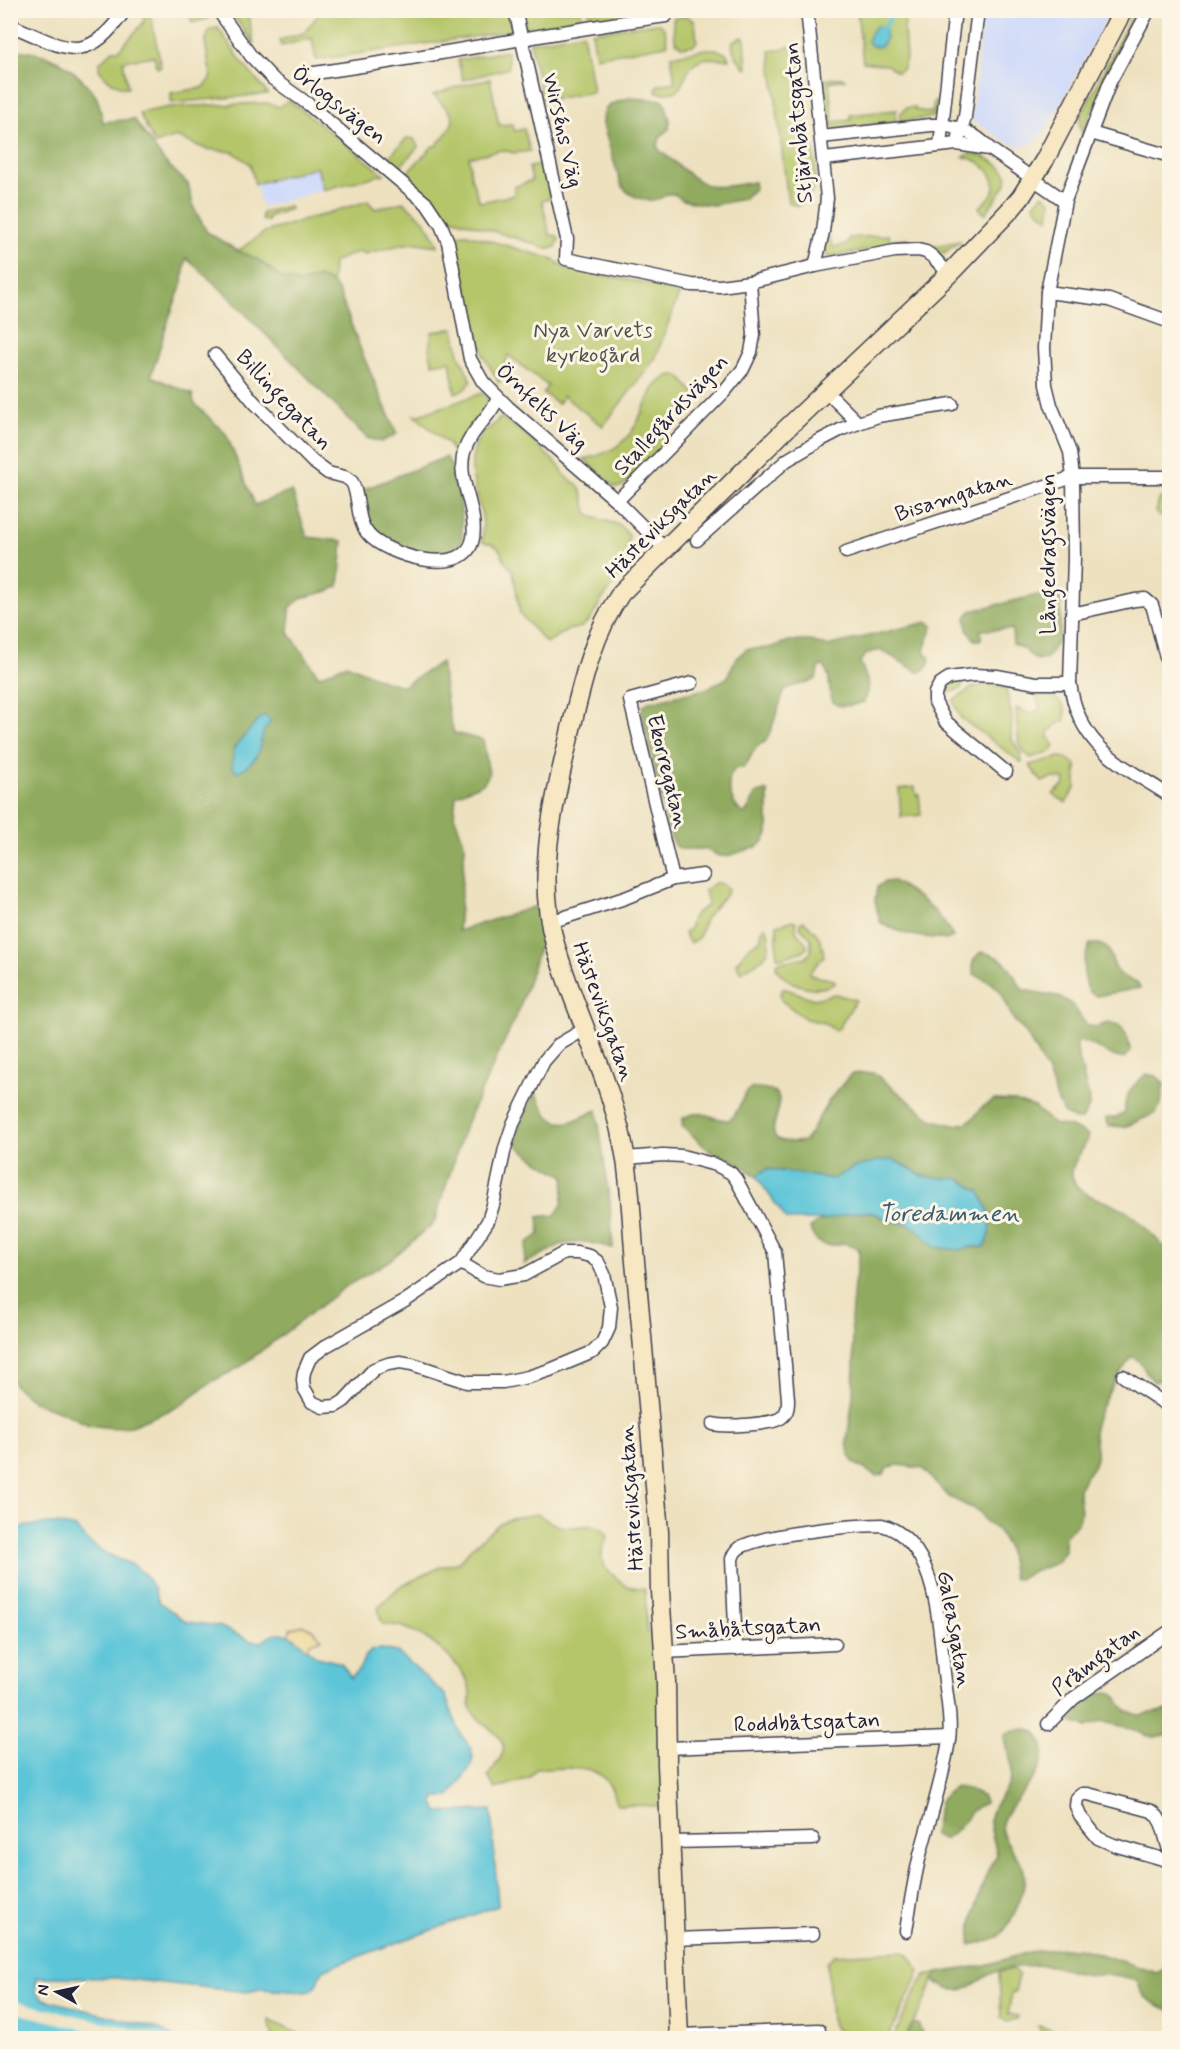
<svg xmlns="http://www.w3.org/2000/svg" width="1180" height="2049" font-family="Mynerve,sans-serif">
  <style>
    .built { fill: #cfdafa }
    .green { fill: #b5c66a; stroke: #6c7452; stroke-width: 1.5 }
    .forest { fill: #90ab5e; stroke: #59664c; stroke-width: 1.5 }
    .sand { fill: #eeda9e; stroke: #887e6c; stroke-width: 1.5 }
    .water { fill: #5cc5d8; stroke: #3f748a; stroke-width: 1.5 }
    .pier { fill: #ede1bf }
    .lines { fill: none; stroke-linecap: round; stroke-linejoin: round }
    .stream { stroke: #5cc5d8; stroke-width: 4 }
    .street-casing { stroke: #403f4f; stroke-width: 15 }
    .secondary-casing { stroke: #403f4f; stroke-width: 21 }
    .street { stroke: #fff; stroke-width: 12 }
    .secondary { stroke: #f7e8c3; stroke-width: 18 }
    .labels { text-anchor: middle; stroke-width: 6; stroke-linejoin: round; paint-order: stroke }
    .street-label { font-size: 22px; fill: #22223b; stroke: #fcf5e5 }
    .park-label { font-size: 22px; fill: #4e5349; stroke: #fcf5e5 }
    .water-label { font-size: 24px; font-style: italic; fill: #365b72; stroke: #fcf5e5 }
  </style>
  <rect width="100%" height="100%" fill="#fcf5e5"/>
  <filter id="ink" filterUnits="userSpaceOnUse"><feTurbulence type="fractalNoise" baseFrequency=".0167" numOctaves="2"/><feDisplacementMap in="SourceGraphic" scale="12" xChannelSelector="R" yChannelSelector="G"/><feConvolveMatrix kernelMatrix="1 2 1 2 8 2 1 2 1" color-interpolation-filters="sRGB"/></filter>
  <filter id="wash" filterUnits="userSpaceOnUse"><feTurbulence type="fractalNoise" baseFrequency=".008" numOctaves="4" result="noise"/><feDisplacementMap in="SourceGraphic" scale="24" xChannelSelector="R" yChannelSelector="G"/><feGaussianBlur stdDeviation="1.35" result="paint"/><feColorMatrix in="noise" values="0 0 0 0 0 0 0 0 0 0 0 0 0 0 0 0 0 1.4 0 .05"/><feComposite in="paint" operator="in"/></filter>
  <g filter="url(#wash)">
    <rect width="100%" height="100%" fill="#ede1bf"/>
    <g class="built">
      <polygon points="983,11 1110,11 1046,131 1034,143 1021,146 1007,142 972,120"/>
      <polygon points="295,136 345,184 262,207 250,164 242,156"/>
    </g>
    <g class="green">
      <polygon points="322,10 508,11 512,31 316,60 312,38 281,46 280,40 304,33"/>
      <path d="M143 11H150L161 67 157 68 154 56 123 61 128 88C114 85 107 81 99 69L100 62 113 50H119L144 22Z"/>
      <polygon points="189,11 202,11 208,18 192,23"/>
      <polygon points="230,11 247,11 254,44"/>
      <polygon points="522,11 581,11 583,23 527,33"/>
      <polygon points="588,11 652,11 649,14 590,23"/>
      <polygon points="857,11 908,11 904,28 906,59 902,70 897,72 887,65 863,62"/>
      <polygon points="1134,11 1141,11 1118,52 1082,134 1079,120"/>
      <polygon points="687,16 695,22 697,41 694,45 682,47 675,41 673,20 674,18"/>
      <path d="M657 23C667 27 666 36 667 45L596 57 592 32Z"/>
      <polygon points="218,28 244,65 268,94 171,103 171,93 202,88 206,85 211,76 205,42 210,29"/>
      <polygon points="583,33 593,92 542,101 530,42"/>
      <path d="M743 37 745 39 747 69C740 62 730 52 733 41Z"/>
      <path d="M798 43 805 118 808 121C812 147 828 193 797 206L788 202 770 50H781Z"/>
      <path d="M706 49H716L727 54 729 59C718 60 704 55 695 63 677 77 690 98 657 92L656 90 658 85 675 82 671 56Z"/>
      <polygon points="507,51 509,68 463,80 458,60"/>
      <polygon points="840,78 846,79 829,82 833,122 851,120 850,115 897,110 895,114 896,122 837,129 826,122 822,82 825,79"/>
      <path d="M490 79 499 125 512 124 515 131 524 129 530 151 515 153 502 150 469 157 471 177 479 200 481 202 514 195V187L532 180 529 167 545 164 551 198 542 201 550 235 557 236 559 239 556 247 550 249 452 218 403 177 433 146H436C458 119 460 120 433 95L460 86Z"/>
      <polygon points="289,100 384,174 323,190 317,167 255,184 250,164 233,152 206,149 176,137 155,144 139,113 170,107 267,103 279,107"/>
      <polygon points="934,101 938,102 935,116 922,119 900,121 900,114 906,108 915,107 915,110 932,113"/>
      <polygon points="407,138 414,139 418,147 399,168 387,159"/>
      <path d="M970 153C985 156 999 162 1007 175L1006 184 985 214 979 208C983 203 989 200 992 194 1001 176 979 159 964 157Z"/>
      <polygon points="1043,194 1051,201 1049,219 1035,208 1034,204"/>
      <path d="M368 201 375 209 403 202C421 216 430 224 438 246L417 243 404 244 364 254 360 251 333 262 332 283 319 277 300 283 282 278 268 267 238 251 265 232Z"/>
      <polygon points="289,206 290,209 268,217 268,221 262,220 262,213"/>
      <polygon points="467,234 549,258 572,270 681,289 655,359 603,426 563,396 558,404 543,393 548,386 508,355 499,383 483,355 454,235"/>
      <polygon points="889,235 890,240 908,238 908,241 886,243 886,247 830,257 827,256 823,251 826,236 830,238 833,247 846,245 849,238"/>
      <polygon points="961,241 944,253 936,251 930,247"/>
      <polygon points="454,328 459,354 471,381 465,389 455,393 450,361 433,364 429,349 432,332"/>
      <path d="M672 375 679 376 697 396 664 430 672 439 628 482 620 487H614L584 459C602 455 617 450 629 435 645 417 646 383 672 375Z"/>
      <polygon points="482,393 490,401 462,439 456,456 448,444 413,414 417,416"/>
      <path d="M500 418H505L533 441 561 468 565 476 578 485 583 495 587 512 593 517 619 525 629 535 627 552 631 563 601 601 591 619 581 627 568 630 546 643 520 614 513 571 506 563 499 549 492 544 482 542C487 510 473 496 472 468 471 455 476 443 482 432L490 428Z"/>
      <polygon points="1165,495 1169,497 1169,516 1167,518 1159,516 1156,512 1159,500"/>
      <path d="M964 682 960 689 941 696C943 683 953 683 964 682Z"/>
      <polygon points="984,685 1001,686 1006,690 1012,717 1011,738 1021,754 1022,763 961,718 953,701 972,688"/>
      <path d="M1038 695C1053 694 1071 704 1064 721L1057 724 1049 732V737L1055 746 1052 751 1031 758C1014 747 1018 728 1016 710L1017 708C1027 714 1033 716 1040 707L1037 699Z"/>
      <polygon points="1060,757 1066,758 1076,765 1076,787 1066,803 1053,794 1065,784 1064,779 1051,778 1042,782 1029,765"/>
      <polygon points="915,787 916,795 919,795 921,815 901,817 899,789"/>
      <path d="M715 883C721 883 724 884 728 889L727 893C721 901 710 910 705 920 700 931 703 938 690 943L684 933 690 928C690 915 698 911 708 905L705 890Z"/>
      <polygon points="793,920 796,922 796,931 807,944 807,948 803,951 781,958 777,957 777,925"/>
      <path d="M804 921C817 934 822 936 824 956L810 972V975L834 980 835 983C818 994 786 986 776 967L777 963 806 957 811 952V938L800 927V923Z"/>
      <path d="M763 927 767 928C775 958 761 959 741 972L736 963 749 947 760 940Z"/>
      <polygon points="783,988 814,999 835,994 856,1000 839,1028 835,1031 825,1023 806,1019 782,1001 780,996"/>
      <path d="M537 1514C545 1518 555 1527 564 1527 581 1529 598 1518 608 1536L602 1550V1561L606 1569 626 1586 645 1589 647 1633 659 1634 663 1806 617 1805C607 1758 574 1769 536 1769L529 1778 495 1789 488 1776C492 1769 501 1760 503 1752 507 1733 478 1725 471 1709 468 1701 472 1694 469 1687 463 1664 428 1636 406 1628 399 1625 390 1625 383 1624L381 1621 378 1607 399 1587 440 1567 459 1562 472 1547 500 1523 517 1517Z"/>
      <polygon points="902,1951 909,1955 920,1972 888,2038 853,2038 834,2028 831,2019 827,1962 834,1955"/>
      <polygon points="1013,1969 1019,1975 1015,1992 1012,1992 1008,2014 1018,2016 1017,2019 1007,2022 1001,2018 999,1972"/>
      <polygon points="939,1973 933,1980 927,1997 905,2038 893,2038 920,1983 926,1976"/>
      <polygon points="269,2020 304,2036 305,2038 273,2038"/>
      <polygon points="1038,2026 1084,2038 1044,2038"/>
    </g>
    <g class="forest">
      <path d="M10 50C48 50 73 65 95 95 100 102 101 114 103 122L134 119 164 161 188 184 194 208 207 232 238 251 257 259 282 278 300 283 319 277 332 283 339 292 362 353 397 434 381 442 367 438 225 293 186 258 182 284 169 318 151 376 192 394 194 403 226 434 255 505 292 491 307 537 343 541 339 586 329 591 301 598 290 608 289 633 319 676 347 664 382 680 403 686 441 662 448 710 454 733 483 740 489 774 484 783 456 795 454 815 465 846 458 931 536 906 542 939 519 1010 466 1124 434 1223 389 1261 345 1287 240 1367 213 1381 177 1407 131 1426 112 1428 89 1425 62 1412 34 1402 16 1387 11 1379Z"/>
      <path d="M629 98 664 100 670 120 669 129C661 135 658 139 658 149 672 159 684 172 699 181 713 191 738 185 754 182L755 188 743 199 713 205 696 203 683 200 674 194H667C654 205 632 200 622 186 620 182 604 130 603 124 603 120 603 114 605 110 609 103 621 101 629 98Z"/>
      <path d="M446 457C460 477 464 520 461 544L447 552 419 553 383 539 370 528 362 490Z"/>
      <path d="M1055 593 1061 595 1060 638 1047 658C1036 662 1034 659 1026 651 1022 648 1017 646 1013 644L1012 629 981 630V640H975L967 630 966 617 971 611 1042 594Z"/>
      <path d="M927 622 932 625C932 635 926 641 924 651L930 658C929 667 927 670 918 672L881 650 868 653 860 661 869 685 864 702C814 717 839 684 823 665L818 669 816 679C806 685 796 684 786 689 777 706 775 726 765 742 752 746 752 759 743 768H736C723 780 730 801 741 812L745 813 749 808 755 794 765 791 768 792V834L764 841 757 847 727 856H719L705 849H681L674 845 669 831 642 714 643 706 649 702 706 689 727 678 735 660 746 649 769 648 789 641H810L827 646Z"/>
      <path d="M893 881C918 896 940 911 953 937L946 940C936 937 927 938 917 936 903 934 892 929 880 922L875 901 877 887 885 882Z"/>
      <path d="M1090 944H1099L1108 948C1116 968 1113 975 1137 982L1140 988 1097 996 1089 992C1082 974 1082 962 1090 944Z"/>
      <path d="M981 952C1008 957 1009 968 1022 989 1038 995 1056 992 1070 1003 1078 1009 1081 1021 1088 1025 1096 1030 1102 1023 1110 1023 1125 1023 1129 1040 1130 1051L1124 1058C1113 1060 1095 1043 1080 1041L1077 1043V1051L1089 1098V1107L1082 1120H1075L1065 1114 1059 1105 1048 1073 1025 1032 1013 1019 1001 992 993 984 974 974C971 964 973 958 981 952Z"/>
      <path d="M863 1073H874L933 1120 954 1125 966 1123 974 1117 981 1108 994 1100 1014 1101 1035 1107 1053 1124 1071 1127 1088 1135C1087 1149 1073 1157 1072 1172 1070 1196 1111 1201 1125 1210 1141 1221 1155 1238 1169 1252V1374L1163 1380 1154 1382C1146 1374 1143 1363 1133 1356 1121 1369 1095 1413 1094 1430 1093 1440 1099 1452 1095 1462 1092 1471 1083 1477 1080 1486 1076 1498 1085 1511 1078 1522 1075 1528 1069 1531 1065 1536V1551L1056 1563 1031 1572 1019 1579 1013 1578 1008 1548 998 1531 984 1520 980 1512 949 1497 922 1468 897 1465 887 1468 884 1474 876 1476 854 1463 849 1455 847 1441 853 1396 854 1361 851 1320 854 1284 859 1258V1249L844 1243C829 1248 814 1246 810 1228 820 1218 856 1209 870 1212 876 1213 882 1218 887 1219 897 1223 909 1222 918 1229 925 1234 930 1245 938 1247 954 1251 968 1247 984 1247L980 1192 960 1179 925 1177 894 1160 853 1168 833 1179 768 1169 756 1176 741 1165 723 1156 712 1153 682 1126 683 1118C706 1107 708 1120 729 1120 744 1107 737 1100 751 1088 820 1086 731 1150 805 1141L830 1099 851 1074Z"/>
      <path d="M1146 1074 1156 1076 1164 1083 1161 1103 1156 1113 1125 1127 1109 1126 1106 1122V1118H1115L1125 1112C1123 1095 1134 1084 1146 1074Z"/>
      <path d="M535 1091C539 1099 543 1110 549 1116 562 1131 583 1116 597 1110L610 1203 613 1248 587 1242 562 1244 524 1264 527 1243 540 1234 538 1217 555 1215 562 1205 565 1176C546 1167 528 1156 513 1141Z"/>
      <path d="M1105 1692 1113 1693 1127 1712 1140 1715 1169 1710V1735C1150 1741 1144 1733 1126 1727 1119 1725 1110 1724 1102 1721L1086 1727 1067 1720C1071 1701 1088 1698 1105 1692Z"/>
      <path d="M1028 1729 1035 1731C1062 1763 1018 1791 1004 1818 994 1835 1020 1855 1024 1871 1028 1887 1011 1928 997 1937 990 1942 978 1943 970 1945 970 1922 983 1874 997 1855 995 1842 989 1830 990 1818 991 1803 1006 1795 1010 1781 1015 1765 1006 1750 1004 1735L1013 1730Z"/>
      <path d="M953 1787C965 1787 973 1791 983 1797L985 1803C965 1810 963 1831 943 1840L933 1834 940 1801Z"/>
      <path d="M1064 1948 1087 1950 1157 1973 1169 1966V2010C1154 2004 1142 2000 1138 1982 1116 1971 1105 1977 1083 1974 1072 1972 1062 1968 1051 1966 1035 1964 1011 1967 995 1972 981 1977 973 1989 958 1990 947 1991 941 1985 933 1980L939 1973 986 1965 1029 1952Z"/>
      <polygon points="913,2024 918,2024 924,2038 905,2038"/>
    </g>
    <polygon class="sand" points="303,1625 313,1629 322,1639 310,1643 307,1651 295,1638 289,1636 290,1629"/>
    <g class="water">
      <path d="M877 26 884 27 886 38 881 46C874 48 869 46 868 39L872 30Z"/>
      <path d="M265 715 271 722C253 738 270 756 237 772L232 766 234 748 258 720Z"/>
      <polygon points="894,1160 925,1177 960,1179 980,1192 991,1218 990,1234 984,1247 970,1247 960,1250 935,1247 917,1229 909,1224 887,1219 871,1212 856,1212 825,1220 787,1220 756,1176 767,1169 833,1179 853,1168 878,1161"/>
      <path d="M46 1524H57L76 1528 89 1542 107 1554 135 1566 145 1575 154 1589 159 1602 187 1622 219 1626 251 1641 262 1642 273 1634H286L295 1638 317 1657 341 1663 351 1678 360 1668 364 1658 372 1650 381 1649 397 1652 445 1695 461 1735 471 1748 473 1758 470 1768 449 1797H436L434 1803 438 1812 491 1810 498 1906 333 1966C330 1967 327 1968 324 1970 316 1978 319 1990 306 1992L260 1989 247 1992 116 1978 37 1977 36 1991 43 1999 160 2029 175 2038H11V1528Z"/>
    </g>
    <polygon class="pier" points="14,2001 174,2038 175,2038 119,2038 16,2013 11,2014 11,2002"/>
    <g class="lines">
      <polyline class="stream" points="884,27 896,10"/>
    </g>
  </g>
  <g filter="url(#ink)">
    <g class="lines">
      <defs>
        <g id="street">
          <polyline points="218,10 251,56 273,79 308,104 427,204 441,225 448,242 470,359 483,382 509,408 617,501 665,549"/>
          <polyline points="515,10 567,239 566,259 692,285 720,286 750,282 815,266 895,251 918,250 926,252 933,257 949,274"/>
          <polyline points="807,10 827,198 823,232 815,266"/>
          <path d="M1149 10 1110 82 1065 201 1047 292 1044 348 1046 385 1051 405 1070 452 1073 477 1074 558 1070 683C1079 748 1121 764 1170 796"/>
          <path d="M10 25C64 47 85 69 125 10"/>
          <path d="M314 73C432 57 548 32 666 16L665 10"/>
          <polyline points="1091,133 1170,156"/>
          <path d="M821 137 931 125C953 124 975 132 990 149L1065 201"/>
          <polyline points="959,137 965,117 978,10"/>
          <polyline points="940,145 955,10"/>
          <polyline points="824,159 957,144 989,149"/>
          <polyline points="1047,292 1109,300 1170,322"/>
          <path d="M215 355 254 402 312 461 328 473 345 477 352 482C360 498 356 520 368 534 385 555 466 580 473 538 478 509 456 480 464 452 471 429 490 418 498 398"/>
          <polyline points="826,391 858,423"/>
          <polyline points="617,501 726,390 743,369 751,352 754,335 750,282"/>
          <polyline points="697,540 787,460 819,441 842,429 878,416 952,404"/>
          <polyline points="846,552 1073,477 1170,477"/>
          <polyline points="1072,614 1135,600 1145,599 1152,605 1154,612 1170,672"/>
          <polyline points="1006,772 945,721 935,702 935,693 940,684 949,678 973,675 997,676 1036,683 1070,683"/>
          <polyline points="673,879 630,700 692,683"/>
          <polyline points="550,922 625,898 673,879 703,875"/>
          <path d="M626 1158 663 1155 682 1156 716 1165 731 1173 736 1179 775 1252 788 1399C788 1406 788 1412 782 1417 774 1425 724 1427 713 1424"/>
          <polyline points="461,1263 483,1276 499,1279 524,1275 564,1253 577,1253 590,1256 598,1262 604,1274 611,1307 609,1328 602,1343 593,1352 550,1370 528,1377 503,1382 467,1382 412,1364 400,1362 388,1364 374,1369 344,1401 336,1406 323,1407 312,1402 304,1388 303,1380 304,1372 310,1358 326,1346 405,1301 461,1263 488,1221 493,1205 505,1148 513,1124 535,1079 544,1061 558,1045 585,1029"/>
          <polyline points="1123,1376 1170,1407"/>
          <path d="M736 1649 732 1559C733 1555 735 1551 739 1548 763 1534 853 1525 882 1525 937 1540 939 1626 944 1672 946 1694 952 1718 949 1740 943 1779 930 1817 920 1855 914 1880 910 1905 906 1931"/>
          <polyline points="663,1652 835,1644"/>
          <polyline points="1048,1724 1074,1698 1170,1631"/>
          <polyline points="667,1748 949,1737"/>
          <polyline points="671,1842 813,1839"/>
          <path d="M1170 1852C1164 1838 1165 1821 1152 1811L1088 1794H1082L1077 1798 1076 1806 1080 1816 1098 1838 1114 1845 1170 1861"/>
          <polyline points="674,1939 813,1934"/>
          <polyline points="679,2035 819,2030"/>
        </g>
        <path id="secondary" d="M679 2038 667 1764 666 1682 660 1591 659 1532C651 1442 644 1352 635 1262 632 1228 631 1194 626 1160 614 1084 576 1017 555 944 535 874 554 802 570 733 582 683 592 636 621 593L787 428 949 274 1011 209 1021 197 1044 161 1123 10"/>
      </defs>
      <use href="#street" class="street-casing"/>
      <use href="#secondary" class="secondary-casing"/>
      <use href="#street" class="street"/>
      <use href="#secondary" class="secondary"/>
    </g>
  </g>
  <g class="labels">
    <g class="street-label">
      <text transform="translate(340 104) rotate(38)" y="8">Örlogsvägen</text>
      <text transform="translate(797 123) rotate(-95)" y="8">Stjärnbåtsgatan</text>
      <text transform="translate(564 130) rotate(77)" y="8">Wirséns Väg</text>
      <text transform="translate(285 399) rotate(47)" y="8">Billingegatan</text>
      <text transform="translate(543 406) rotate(43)" y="8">Örnfelts Väg</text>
      <text transform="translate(670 414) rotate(-47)" y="8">Stallegårdsvägen</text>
      <text transform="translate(953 495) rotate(-18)" y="8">Bisamgatan</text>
      <text transform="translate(660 522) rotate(-45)" y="8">Hästeviksgatan</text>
      <text transform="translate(1047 554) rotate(-90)" y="8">Långedragsvägen</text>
      <text transform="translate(669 771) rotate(76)" y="8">Ekorregatan</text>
      <text transform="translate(605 1011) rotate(70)" y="8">Hästeviksgatan</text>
      <text transform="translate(630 1498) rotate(-94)" y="8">Hästeviksgatan</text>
      <text transform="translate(748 1627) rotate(-3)" y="8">Småbåtsgatan</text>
      <text transform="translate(956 1629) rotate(80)" y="8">Galeasgatan</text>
      <text transform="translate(1095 1659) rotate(-37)" y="8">Pråmgatan</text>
      <text transform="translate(807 1721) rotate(-2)" y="8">Roddbåtsgatan</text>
    </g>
    <g class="park-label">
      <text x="593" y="337">Nya Varvets<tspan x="593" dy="25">kyrkogård</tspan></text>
    </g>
    <g class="water-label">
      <text x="949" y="1221">Toredammen</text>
    </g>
  </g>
  <rect width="1180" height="2049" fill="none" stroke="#fcf5e5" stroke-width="36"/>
  <g transform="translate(57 1992) rotate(278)" stroke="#fcf5e5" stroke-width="4.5" paint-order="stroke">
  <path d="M0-4.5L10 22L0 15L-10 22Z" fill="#22223b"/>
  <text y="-9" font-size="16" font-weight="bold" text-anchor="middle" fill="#22223b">N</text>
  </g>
</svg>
